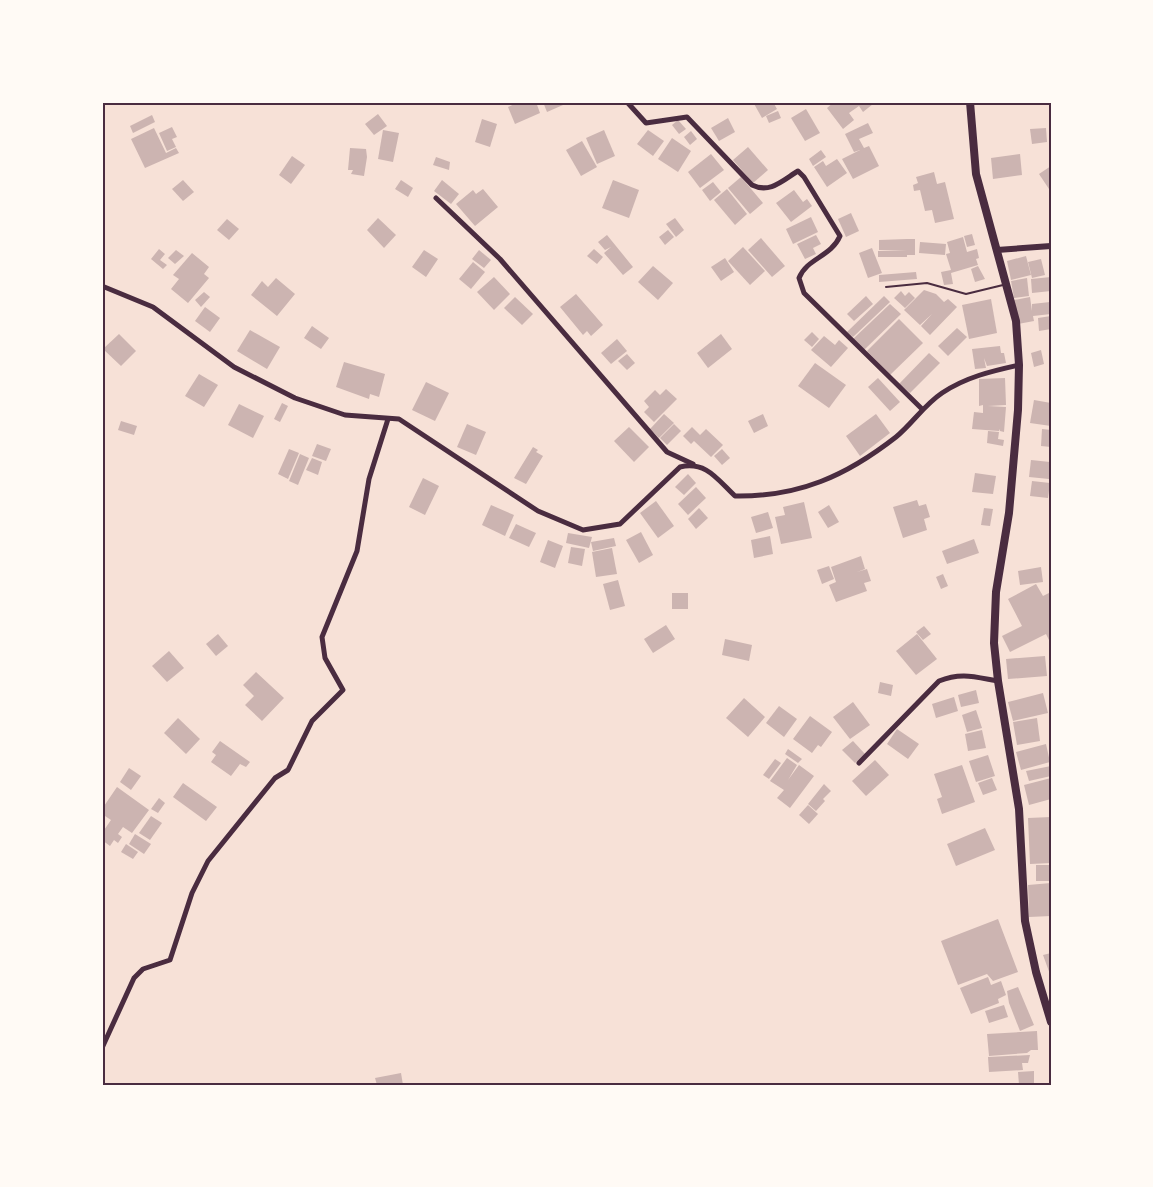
<svg xmlns="http://www.w3.org/2000/svg" width="1153" height="1187" font-family="Quicksand,sans-serif">
  <style>
    .building { fill: #ccb4b1 }
    .lines { fill: none; stroke-linecap: round; stroke-linejoin: round }
    .service { stroke: #4a2c40; stroke-width: 2 }
    .minor { stroke: #4a2c40; stroke-width: 5 }
    .tertiary { stroke: #4a2c40; stroke-width: 6 }
    .primary { stroke: #4a2c40; stroke-width: 8 }
    .neatline { fill: none; stroke: #4a2c40; stroke-width: 2 }
  </style>
  <rect width="100%" height="100%" fill="#f7e1d7"/>
  <g class="building">
    <polygon points="519,102 536,102 540,113 515,124 508,107"/>
    <polygon points="543,102 562,102 563,105 547,112"/>
    <polygon points="753,102 764,102 765,105 773,102 777,109 762,118"/>
    <polygon points="834,102 871,102 873,104 863,112 859,106 849,113 854,120 843,129 827,108"/>
    <polygon points="806,109 820,133 805,141 791,118"/>
    <polygon points="778,111 781,118 769,123 766,116"/>
    <polygon points="378,114 387,126 374,135 365,124"/>
    <polygon points="152,115 155,122 133,133 130,126"/>
    <polygon points="728,118 735,132 719,141 711,128"/>
    <polygon points="482,119 497,124 490,147 475,142"/>
    <polygon points="678,120 686,129 679,134 672,125"/>
    <polygon points="868,123 873,133 859,139 864,148 869,146 879,166 853,179 842,159 860,150 854,152 845,134"/>
    <polygon points="172,127 177,137 172,139 176,147 167,151 159,133"/>
    <polygon points="154,128 166,153 176,148 179,153 145,168 131,139"/>
    <polygon points="1046,128 1047,142 1032,144 1030,129"/>
    <polygon points="383,130 399,133 393,162 378,159"/>
    <polygon points="604,130 615,156 597,164 586,138"/>
    <polygon points="648,130 664,141 653,156 637,144"/>
    <polygon points="691,131 697,139 690,145 684,137"/>
    <polygon points="672,138 691,151 678,172 658,159"/>
    <polygon points="582,141 597,167 581,176 566,150"/>
    <polygon points="748,147 768,170 753,183 733,160"/>
    <polygon points="350,148 366,149 367,157 364,176 351,174 353,170 348,170"/>
    <polygon points="821,150 826,157 813,166 809,159"/>
    <polygon points="711,154 724,170 700,188 688,172"/>
    <polygon points="1020,154 1022,175 993,179 991,158"/>
    <polygon points="292,156 305,165 291,184 279,175"/>
    <polygon points="436,157 450,162 449,170 433,165"/>
    <polygon points="837,159 847,173 827,187 814,167 823,161 826,166"/>
    <polygon points="1051,166 1051,192 1039,174"/>
    <polygon points="934,172 937,184 945,182 954,219 935,223 932,210 925,211 920,190 914,191 913,185 918,183 916,177"/>
    <polygon points="741,177 763,203 750,214 728,188"/>
    <polygon points="183,180 194,192 183,201 172,189"/>
    <polygon points="401,180 413,188 408,197 395,189"/>
    <polygon points="442,180 459,194 451,204 434,191"/>
    <polygon points="613,180 639,190 629,218 602,208"/>
    <polygon points="713,182 721,192 710,201 702,190"/>
    <polygon points="483,189 498,207 475,226 456,204 473,190 476,194"/>
    <polygon points="727,189 747,214 735,225 714,200"/>
    <polygon points="794,190 803,202 807,199 812,206 791,222 776,203"/>
    <polygon points="851,213 859,231 846,237 838,219"/>
    <polygon points="811,217 818,232 793,244 786,229"/>
    <polygon points="378,218 396,235 384,248 367,230"/>
    <polygon points="675,218 684,230 676,237 666,224"/>
    <polygon points="227,219 239,229 229,240 217,230"/>
    <polygon points="668,230 674,237 665,245 659,237"/>
    <polygon points="972,234 975,245 967,247 964,236"/>
    <polygon points="607,235 633,267 623,275 604,253 611,247 605,250 598,242"/>
    <polygon points="816,235 821,244 813,248 816,254 805,259 797,244"/>
    <polygon points="963,237 967,252 977,249 979,258 976,259 978,265 951,273 953,284 944,285 941,272 951,270 946,254 950,253 947,242"/>
    <polygon points="761,238 785,266 772,277 748,250"/>
    <polygon points="907,239 915,239 915,255 907,255 907,257 878,257 878,251 907,251 879,250 879,240"/>
    <polygon points="920,242 946,244 945,255 919,253"/>
    <polygon points="743,247 765,271 750,285 728,261"/>
    <polygon points="872,248 882,273 868,278 859,253"/>
    <polygon points="159,249 165,254 160,260 167,265 163,269 151,259"/>
    <polygon points="594,249 603,257 597,264 587,256"/>
    <polygon points="176,250 184,256 175,264 168,258"/>
    <polygon points="424,250 438,259 426,277 412,267"/>
    <polygon points="479,250 491,260 484,268 472,259"/>
    <polygon points="192,253 209,267 204,274 209,278 188,303 171,289 179,279 173,275"/>
    <polygon points="1026,256 1031,275 1011,280 1007,261"/>
    <polygon points="725,258 734,272 721,281 711,267"/>
    <polygon points="1041,259 1045,275 1032,278 1028,262"/>
    <polygon points="473,262 485,272 471,289 459,279"/>
    <polygon points="653,266 673,283 658,300 638,282"/>
    <polygon points="978,266 985,279 975,282 971,269"/>
    <polygon points="916,272 917,279 879,282 879,275"/>
    <polygon points="494,277 510,294 494,310 477,292"/>
    <polygon points="1051,277 1051,291 1032,293 1031,279"/>
    <polygon points="276,278 295,294 277,316 251,295 262,281 268,287"/>
    <polygon points="1027,278 1029,296 1014,298 1011,281"/>
    <polygon points="924,290 936,294 944,302 948,299 957,307 930,335 921,326 932,314 920,325 904,310"/>
    <polygon points="901,291 905,296 909,292 915,298 905,308 894,298"/>
    <polygon points="204,292 210,297 201,307 195,300"/>
    <polygon points="576,294 603,325 591,336 587,331 583,335 560,307"/>
    <polygon points="866,296 873,304 854,321 847,314"/>
    <polygon points="884,296 890,302 853,337 847,332"/>
    <polygon points="515,297 533,314 522,325 504,308"/>
    <polygon points="1030,297 1031,304 1026,305 1031,304 1032,311 1032,304 1050,302 1051,314 1033,316 1034,321 1018,324 1014,300"/>
    <polygon points="991,299 997,333 969,339 962,305"/>
    <polygon points="890,304 901,314 864,350 853,339"/>
    <polygon points="205,307 220,318 210,332 195,321"/>
    <polygon points="1051,316 1051,329 1039,331 1038,318"/>
    <polygon points="899,319 923,343 890,375 867,351"/>
    <polygon points="312,326 329,338 321,349 304,338"/>
    <polygon points="957,328 967,337 948,356 938,346"/>
    <polygon points="250,330 280,347 267,369 237,351"/>
    <polygon points="812,332 819,339 812,347 804,340"/>
    <polygon points="119,334 136,351 121,366 103,349"/>
    <polygon points="721,334 732,349 708,368 697,353"/>
    <polygon points="824,336 835,345 839,340 848,348 831,367 811,350"/>
    <polygon points="617,339 627,351 611,364 601,353"/>
    <polygon points="1000,346 1001,353 1004,353 1006,363 987,366 984,358 986,368 975,369 972,349"/>
    <polygon points="1041,350 1044,364 1034,367 1031,353"/>
    <polygon points="929,353 940,363 910,393 899,384"/>
    <polygon points="627,354 635,363 627,370 618,361"/>
    <polygon points="344,362 385,374 379,397 370,394 369,399 336,387"/>
    <polygon points="815,363 846,385 829,408 798,386"/>
    <polygon points="199,374 218,385 204,407 185,396"/>
    <polygon points="878,378 900,402 890,411 868,387"/>
    <polygon points="1005,378 1006,405 988,406 1006,407 1004,432 1000,431 999,429 999,431 972,429 974,412 983,413 983,405 979,406 979,379"/>
    <polygon points="426,382 449,393 435,421 412,410"/>
    <polygon points="666,389 677,399 654,422 644,412 649,407 644,401 655,390 660,395"/>
    <polygon points="1034,400 1051,403 1051,426 1030,423"/>
    <polygon points="282,403 288,406 280,422 274,419"/>
    <polygon points="239,404 264,416 253,438 228,425"/>
    <polygon points="664,414 674,423 659,438 650,429"/>
    <polygon points="763,414 768,426 754,433 748,421"/>
    <polygon points="876,414 890,433 860,456 846,436"/>
    <polygon points="121,421 137,426 134,435 118,430"/>
    <polygon points="467,424 486,432 476,455 457,447"/>
    <polygon points="674,424 681,431 667,445 660,438"/>
    <polygon points="629,427 649,447 634,462 614,441"/>
    <polygon points="692,427 700,435 706,429 723,445 711,457 694,441 691,444 683,436"/>
    <polygon points="1042,429 1051,430 1051,447 1041,446"/>
    <polygon points="988,431 999,432 998,439 1004,440 1003,446 987,443"/>
    <polygon points="317,444 331,449 326,461 312,456"/>
    <polygon points="533,447 538,450 536,452 543,456 526,484 514,478"/>
    <polygon points="289,449 299,453 288,479 278,474"/>
    <polygon points="722,449 730,458 722,465 714,456"/>
    <polygon points="300,454 309,458 298,485 289,481"/>
    <polygon points="312,458 322,462 318,475 306,470"/>
    <polygon points="1031,460 1050,462 1049,479 1029,477"/>
    <polygon points="975,473 996,476 993,494 972,492"/>
    <polygon points="688,474 696,483 684,495 675,487"/>
    <polygon points="423,478 439,486 425,515 409,507"/>
    <polygon points="1032,481 1050,483 1048,498 1030,496"/>
    <polygon points="696,487 706,498 688,515 678,504"/>
    <polygon points="917,500 919,506 926,504 930,517 924,519 927,530 903,538 893,507"/>
    <polygon points="656,501 674,526 658,538 640,513"/>
    <polygon points="804,502 812,538 781,544 775,517 785,515 783,507"/>
    <polygon points="491,505 514,515 505,536 482,525"/>
    <polygon points="829,505 839,522 828,528 818,512"/>
    <polygon points="699,508 708,518 696,529 688,519"/>
    <polygon points="984,508 993,509 990,526 981,525"/>
    <polygon points="768,512 773,528 756,533 751,517"/>
    <polygon points="516,524 536,533 529,547 509,538"/>
    <polygon points="641,532 653,555 639,563 626,540"/>
    <polygon points="568,533 592,537 589,548 566,543"/>
    <polygon points="770,536 773,554 754,558 751,540"/>
    <polygon points="614,538 616,546 593,551 591,542"/>
    <polygon points="974,539 979,553 947,564 942,551"/>
    <polygon points="548,540 563,546 555,568 540,562"/>
    <polygon points="571,547 585,549 582,566 568,563"/>
    <polygon points="612,548 617,574 596,577 592,552"/>
    <polygon points="861,556 865,569 857,572 867,569 871,581 864,583 867,591 836,602 829,585 836,582 831,567"/>
    <polygon points="829,566 834,579 822,584 817,570"/>
    <polygon points="1041,567 1043,582 1020,585 1018,571"/>
    <polygon points="943,574 948,586 941,589 936,577"/>
    <polygon points="618,580 625,606 610,610 603,584"/>
    <polygon points="1036,584 1043,596 1051,592 1051,644 1046,634 1010,652 1002,636 1022,626 1008,599"/>
    <rect x="672" y="593" width="16" height="16"/>
    <polygon points="666,625 675,639 653,653 644,639"/>
    <polygon points="924,626 931,634 923,640 916,632"/>
    <polygon points="218,634 228,646 216,656 206,644"/>
    <polygon points="917,634 937,659 916,675 896,651"/>
    <polygon points="725,639 752,645 749,661 722,655"/>
    <polygon points="169,651 184,668 167,682 152,666"/>
    <polygon points="1045,656 1047,676 1008,679 1006,659"/>
    <polygon points="256,672 284,698 262,721 245,705 254,696 243,685"/>
    <polygon points="880,682 893,685 891,696 878,693"/>
    <polygon points="976,690 979,703 961,707 958,695"/>
    <polygon points="1043,693 1048,713 1013,721 1008,702"/>
    <polygon points="954,697 958,711 936,718 932,704"/>
    <polygon points="744,698 765,717 748,737 726,718"/>
    <polygon points="853,702 870,725 850,739 833,717"/>
    <polygon points="779,706 797,719 784,737 766,723"/>
    <polygon points="976,710 982,728 967,732 962,715"/>
    <polygon points="810,716 832,732 821,747 818,745 812,753 793,739"/>
    <polygon points="178,718 200,739 186,754 164,733"/>
    <polygon points="1037,718 1040,741 1017,745 1013,722"/>
    <polygon points="897,729 919,744 908,759 887,744"/>
    <polygon points="982,730 986,748 968,751 965,734"/>
    <polygon points="220,741 250,762 246,767 240,764 231,776 211,762 216,755 212,752"/>
    <polygon points="853,741 865,754 855,763 842,750"/>
    <polygon points="1046,744 1050,762 1021,770 1016,752"/>
    <polygon points="788,749 802,759 798,763 785,754"/>
    <polygon points="988,755 995,776 976,782 969,761"/>
    <polygon points="787,758 797,765 788,780 799,765 814,776 790,808 777,798 784,790 770,781"/>
    <polygon points="775,759 781,763 769,779 763,775"/>
    <polygon points="875,760 889,775 866,796 852,781"/>
    <polygon points="962,765 975,802 942,814 937,799 942,797 934,774"/>
    <polygon points="1051,766 1051,776 1029,781 1026,771"/>
    <polygon points="129,768 141,776 131,790 120,782"/>
    <polygon points="992,778 997,790 983,795 978,783"/>
    <polygon points="1051,778 1051,799 1029,805 1024,785"/>
    <polygon points="183,783 217,807 206,821 173,797"/>
    <polygon points="824,784 831,791 823,799 825,801 816,811 808,804"/>
    <polygon points="117,787 149,810 132,833 123,827 118,834 122,837 118,843 114,840 110,846 102,840 102,833 111,820 102,814 102,809"/>
    <polygon points="159,798 165,803 158,813 151,809"/>
    <polygon points="808,805 818,814 809,824 799,815"/>
    <polygon points="151,816 162,823 150,840 139,833"/>
    <polygon points="1051,817 1051,863 1030,864 1028,818"/>
    <polygon points="985,828 995,850 956,866 947,844"/>
    <polygon points="135,834 151,844 144,854 129,844"/>
    <polygon points="126,844 138,852 133,859 121,852"/>
    <rect x="1036" y="865" width="15" height="16"/>
    <polygon points="1051,883 1051,916 1029,917 1028,885"/>
    <polygon points="998,919 1018,972 993,981 987,974 958,985 941,941"/>
    <polygon points="1051,953 1051,977 1043,955"/>
    <polygon points="988,977 991,985 1001,981 1006,995 998,999 999,1003 971,1014 960,988"/>
    <polygon points="1018,987 1034,1025 1020,1031 1009,1003 1007,991"/>
    <polygon points="1004,1005 1008,1017 989,1023 985,1011"/>
    <polygon points="1037,1031 1038,1050 1031,1050 1027,1053 989,1056 987,1034"/>
    <polygon points="1030,1055 1028,1063 1022,1063 1023,1070 989,1072 988,1057"/>
    <polygon points="1034,1071 1034,1085 1019,1085 1018,1072"/>
    <polygon points="401,1073 403,1085 377,1085 375,1078"/>
  </g>
  <g class="lines">
    <polyline class="service" points="886,287 927,283 966,294 1003,285"/>
    <g class="minor">
      <path d="M627 102 646 123 687 117 752 185C770 194 783 180 798 171L804 177 840 236C831 257 807 258 799 278L804 293 922 409"/>
      <polyline points="436,198 500,259 667,452 693,464"/>
      <path d="M102 286 153 307 234 367 295 398 345 415 399 419 538 511 583 530 620 524 680 467C706 461 717 479 735 496 799 497 846 476 896 437 912 424 924 405 942 393 966 377 992 371 1019 365"/>
      <path d="M859 763 939 681C961 672 975 677 998 681"/>
      <polyline points="102,1048 134,978 143,969 170,960 192,893 208,861 275,778 288,770 312,721 343,690 325,658 322,637 357,551 369,479 388,419"/>
    </g>
    <polyline class="tertiary" points="997,250 1051,246"/>
    <polyline class="primary" points="970,102 976,174 1016,321 1019,365 1018,410 1009,513 996,592 994,643 998,681 1019,809 1025,921 1036,972 1051,1022"/>
  </g>
  <rect width="1153" height="1187" fill="none" stroke="#fffaf5" stroke-width="207"/>
  <rect x="104" y="104" width="946" height="980" class="neatline"/>
</svg>
